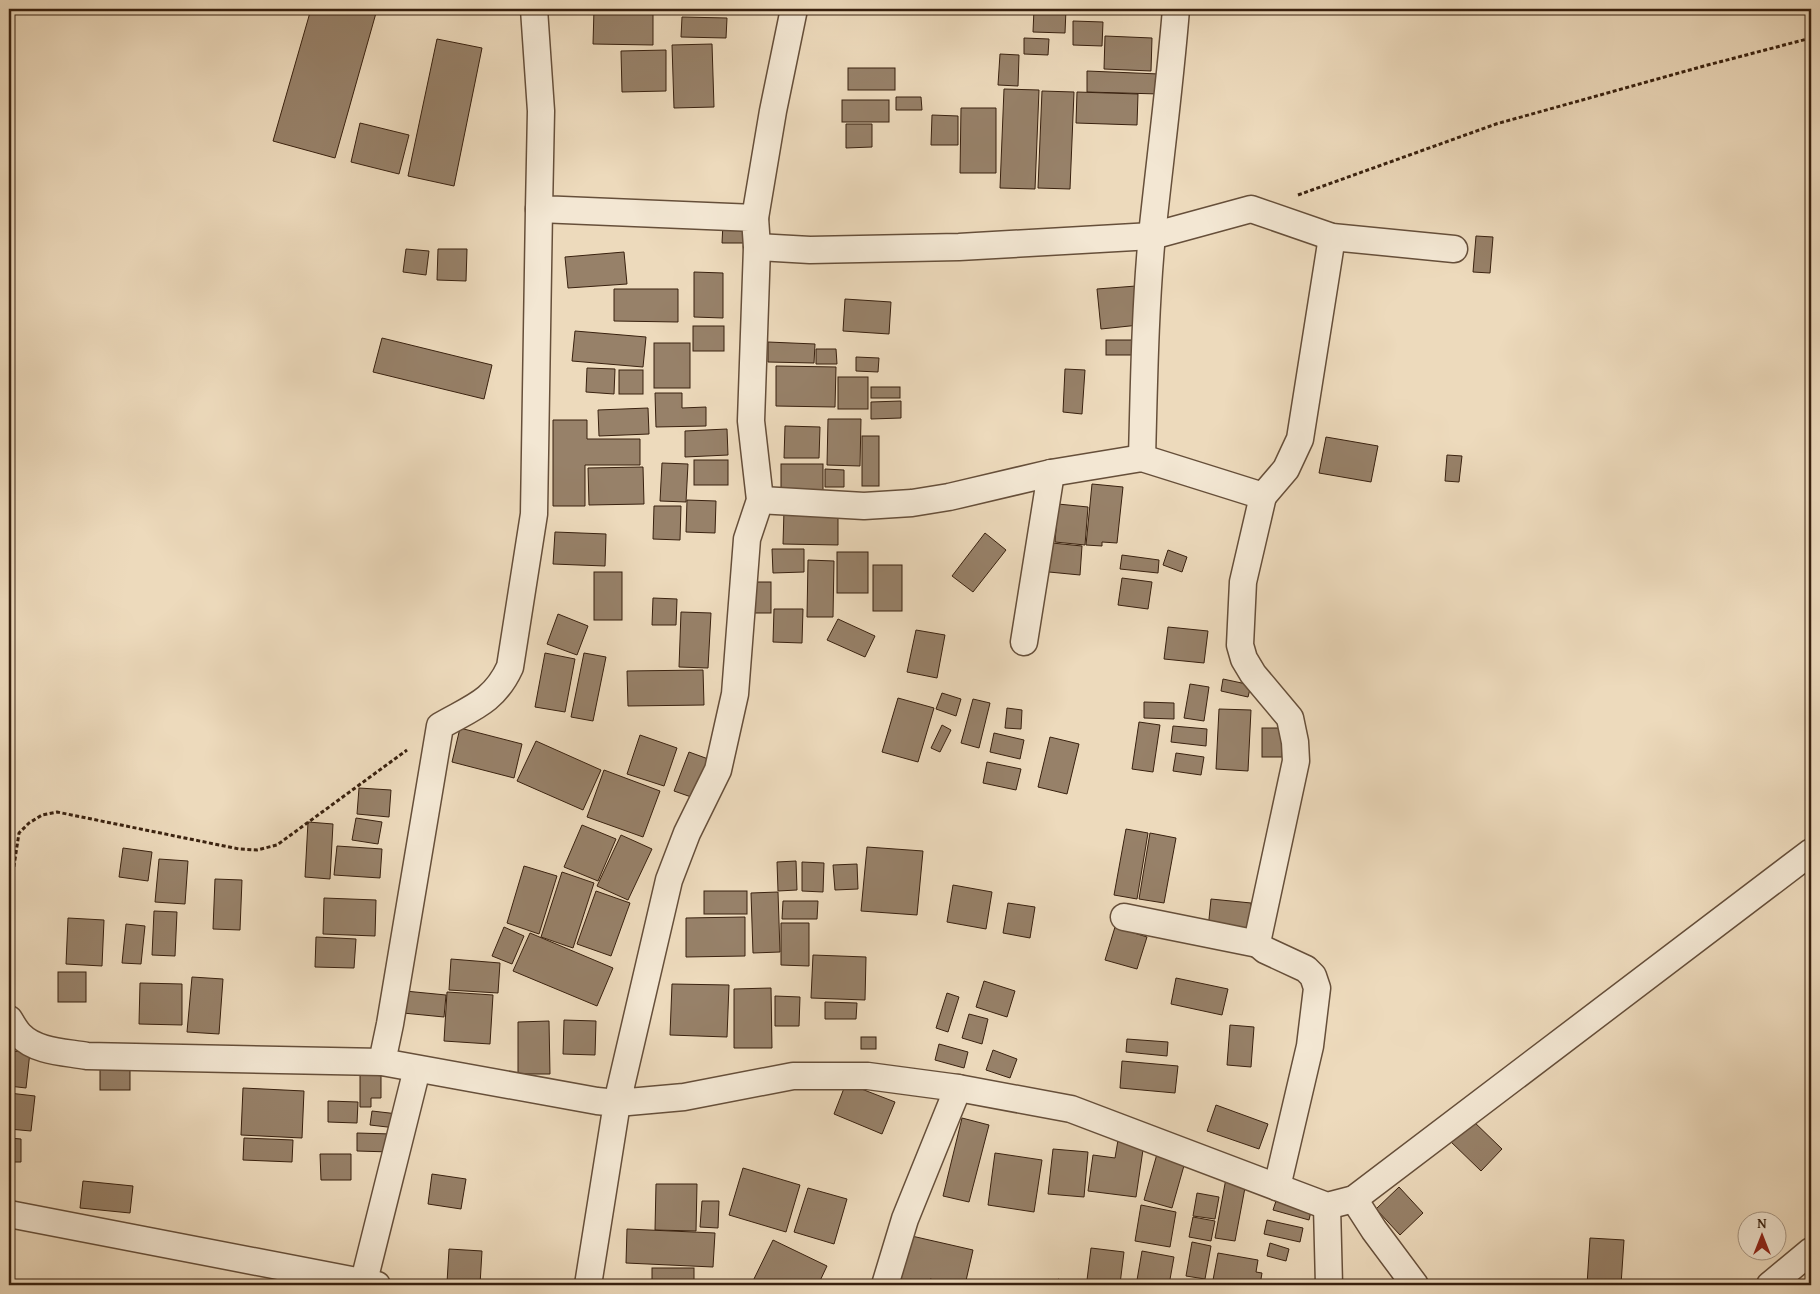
<svg xmlns="http://www.w3.org/2000/svg" width="1820" height="1294" font-family="'Gentium Book Plus',serif">
  <style>
    .building { fill: #978169; stroke: #39210f }
    .lines { fill: none; stroke-linecap: round; stroke-linejoin: round }
    .street-casing { stroke: #664f3a; stroke-width: 29 }
    .path { stroke: #39210f; stroke-width: 3; stroke-dasharray: 4 2.5; stroke-linecap: butt }
    .street { stroke: #f3e7d3; stroke-width: 26 }
  </style>
  <rect width="100%" height="100%" fill="#eddabc"/>
  <filter id="stains"><feTurbulence type="fractalNoise" baseFrequency=".004" numOctaves="4"/><feColorMatrix values="0 0 0 0 .2 0 0 0 0 .09 0 0 0 0 .02 0 0 0 .5 -.17"/></filter>
  <radialGradient id="worn" r=".72"><stop offset=".6" stop-color="#630" stop-opacity="0"/><stop offset="1" stop-color="#630" stop-opacity=".3"/></radialGradient>
  <g class="building">
    <polygon points="311,9 362,9 376,13 335,158 273,141"/>
    <polygon points="594,9 653,9 653,45 593,44"/>
    <polygon points="725,9 760,9 760,10 725,13"/>
    <polygon points="1034,9 1066,9 1065,33 1033,32"/>
    <polygon points="1082,9 1112,9 1112,13 1082,12"/>
    <polygon points="682,17 727,18 726,38 681,37"/>
    <polygon points="1073,21 1103,22 1102,46 1073,45"/>
    <polygon points="1105,36 1152,38 1151,71 1104,69"/>
    <polygon points="1024,38 1049,39 1048,55 1024,54"/>
    <polygon points="437,39 482,48 454,186 408,176"/>
    <polygon points="712,44 714,107 674,108 672,45"/>
    <polygon points="666,50 666,91 622,92 621,51"/>
    <polygon points="1000,54 1019,55 1018,86 998,85"/>
    <rect x="848" y="68" width="47" height="22"/>
    <polygon points="1087,71 1159,74 1159,94 1087,92"/>
    <polygon points="1004,89 1039,90 1035,189 1000,188"/>
    <polygon points="1042,91 1074,92 1070,189 1038,188"/>
    <polygon points="1077,92 1138,94 1137,125 1076,123"/>
    <polygon points="896,97 921,97 922,110 896,110"/>
    <rect x="842" y="100" width="47" height="22"/>
    <polygon points="961,108 996,108 996,173 960,173"/>
    <polygon points="932,115 958,116 958,145 931,145"/>
    <polygon points="360,123 409,135 399,174 351,162"/>
    <polygon points="846,124 872,124 872,147 846,148"/>
    <polygon points="723,223 748,224 747,243 722,243"/>
    <polygon points="1476,236 1493,237 1490,273 1473,272"/>
    <polygon points="406,249 429,251 426,275 403,272"/>
    <polygon points="438,249 467,249 466,281 437,280"/>
    <polygon points="624,252 627,284 568,288 565,257"/>
    <polygon points="694,272 723,273 723,318 694,317"/>
    <polygon points="1136,286 1139,325 1101,329 1097,289"/>
    <polygon points="614,289 678,289 678,322 614,321"/>
    <polygon points="845,299 891,302 889,334 843,331"/>
    <rect x="693" y="326" width="31" height="25"/>
    <polygon points="575,331 646,337 643,367 572,361"/>
    <polygon points="382,338 492,365 484,399 373,372"/>
    <rect x="1106" y="340" width="32" height="15"/>
    <polygon points="768,342 815,344 814,363 768,362"/>
    <rect x="654" y="343" width="36" height="45"/>
    <polygon points="816,349 836,349 837,364 816,364"/>
    <polygon points="856,357 879,358 878,372 856,371"/>
    <polygon points="776,366 836,367 835,407 776,406"/>
    <polygon points="587,368 615,369 614,394 586,392"/>
    <polygon points="1065,369 1085,370 1082,414 1063,412"/>
    <rect x="619" y="370" width="24" height="24"/>
    <rect x="838" y="377" width="30" height="32"/>
    <rect x="871" y="387" width="29" height="11"/>
    <polygon points="655,393 682,393 682,408 706,407 706,426 656,427"/>
    <polygon points="901,401 901,418 871,419 871,402"/>
    <polygon points="648,408 649,434 599,436 598,410"/>
    <polygon points="828,419 861,419 860,466 827,465"/>
    <polygon points="553,420 587,420 587,439 640,439 640,465 585,465 585,506 553,506"/>
    <polygon points="785,426 820,427 819,458 784,458"/>
    <polygon points="727,429 728,455 685,457 685,431"/>
    <rect x="862" y="436" width="17" height="50"/>
    <polygon points="1326,437 1378,446 1371,482 1319,473"/>
    <polygon points="1447,455 1462,456 1459,482 1445,481"/>
    <rect x="694" y="460" width="34" height="25"/>
    <polygon points="662,463 688,464 686,502 660,501"/>
    <rect x="781" y="464" width="42" height="34"/>
    <polygon points="643,467 644,504 589,505 588,468"/>
    <polygon points="825,469 844,470 844,487 825,487"/>
    <polygon points="1092,484 1123,487 1117,543 1102,542 1102,546 1086,545"/>
    <polygon points="687,500 716,501 715,533 686,532"/>
    <polygon points="1058,504 1088,507 1085,545 1055,542"/>
    <polygon points="654,506 681,506 680,540 653,539"/>
    <polygon points="784,510 838,510 838,545 783,544"/>
    <polygon points="555,532 606,534 605,566 553,564"/>
    <polygon points="985,533 1006,550 973,592 952,576"/>
    <polygon points="1052,543 1082,546 1080,575 1049,572"/>
    <polygon points="772,549 804,549 804,572 773,573"/>
    <polygon points="1168,550 1187,557 1182,572 1163,565"/>
    <rect x="837" y="552" width="31" height="41"/>
    <polygon points="1122,555 1159,560 1158,573 1120,569"/>
    <polygon points="808,560 834,561 833,617 807,617"/>
    <rect x="873" y="565" width="29" height="46"/>
    <rect x="594" y="572" width="28" height="48"/>
    <polygon points="1122,578 1152,582 1148,609 1118,605"/>
    <rect x="751" y="582" width="20" height="31"/>
    <polygon points="653,598 677,599 676,625 652,625"/>
    <polygon points="774,609 803,609 802,643 773,642"/>
    <polygon points="681,612 711,613 708,668 679,667"/>
    <polygon points="558,614 588,626 577,655 547,644"/>
    <polygon points="838,619 875,636 865,657 827,640"/>
    <polygon points="1168,627 1208,631 1204,663 1164,659"/>
    <polygon points="916,630 945,635 937,678 907,672"/>
    <polygon points="545,653 575,659 565,712 535,707"/>
    <polygon points="584,653 606,657 593,721 571,717"/>
    <polygon points="703,670 704,705 628,706 627,671"/>
    <polygon points="1223,679 1251,685 1248,697 1221,691"/>
    <polygon points="1190,684 1209,687 1204,721 1184,718"/>
    <polygon points="942,693 961,699 956,716 936,709"/>
    <polygon points="898,698 934,708 918,762 882,752"/>
    <polygon points="973,699 990,703 979,748 961,743"/>
    <polygon points="1144,702 1174,703 1174,719 1144,718"/>
    <polygon points="1007,708 1022,710 1021,729 1005,728"/>
    <polygon points="1219,709 1251,710 1248,771 1216,769"/>
    <polygon points="1139,722 1160,725 1153,772 1132,769"/>
    <polygon points="942,725 951,730 940,752 931,748"/>
    <polygon points="1173,726 1207,729 1206,746 1171,742"/>
    <polygon points="460,728 522,744 514,778 452,762"/>
    <rect x="1262" y="728" width="20" height="29"/>
    <polygon points="994,733 1024,740 1020,759 990,752"/>
    <polygon points="640,735 677,748 664,786 627,774"/>
    <polygon points="1050,737 1079,744 1067,794 1038,787"/>
    <polygon points="536,741 601,770 583,810 517,781"/>
    <polygon points="689,752 711,760 697,799 674,791"/>
    <polygon points="1176,753 1204,757 1201,775 1173,771"/>
    <polygon points="987,762 1021,769 1016,790 983,783"/>
    <polygon points="604,770 660,791 643,837 587,817"/>
    <polygon points="359,788 391,790 389,817 357,814"/>
    <polygon points="356,818 382,822 378,844 352,840"/>
    <polygon points="308,822 333,824 330,879 305,877"/>
    <polygon points="582,825 616,839 598,881 564,867"/>
    <polygon points="1126,829 1148,833 1137,899 1114,895"/>
    <polygon points="1150,833 1176,838 1164,903 1139,899"/>
    <polygon points="621,835 652,849 628,900 597,886"/>
    <polygon points="337,846 382,849 380,878 334,875"/>
    <polygon points="867,847 923,851 917,915 861,911"/>
    <polygon points="123,848 152,852 148,881 119,877"/>
    <polygon points="159,859 188,861 185,904 155,902"/>
    <polygon points="796,861 797,890 778,891 777,862"/>
    <polygon points="802,862 824,863 823,892 802,891"/>
    <polygon points="857,864 858,889 835,890 833,865"/>
    <polygon points="524,866 557,876 539,934 507,923"/>
    <polygon points="562,872 594,883 573,948 541,937"/>
    <polygon points="215,879 242,880 240,930 213,929"/>
    <polygon points="953,885 992,892 986,929 947,922"/>
    <polygon points="596,891 630,903 611,956 577,944"/>
    <rect x="704" y="891" width="43" height="23"/>
    <polygon points="778,892 780,952 753,953 751,893"/>
    <polygon points="324,898 376,900 375,936 323,934"/>
    <polygon points="1211,899 1251,903 1248,933 1208,929"/>
    <polygon points="783,901 818,901 817,919 782,919"/>
    <polygon points="1008,903 1035,907 1030,938 1003,933"/>
    <polygon points="154,911 177,912 175,956 152,955"/>
    <polygon points="745,917 745,956 686,957 686,918"/>
    <polygon points="68,918 104,920 102,966 66,964"/>
    <polygon points="781,923 809,923 809,966 781,965"/>
    <polygon points="126,924 145,926 141,964 122,963"/>
    <polygon points="504,927 524,936 512,964 492,956"/>
    <polygon points="1115,927 1147,937 1137,969 1105,960"/>
    <polygon points="530,933 613,968 597,1006 513,971"/>
    <polygon points="316,937 356,939 354,968 315,967"/>
    <polygon points="813,955 866,957 865,1000 811,998"/>
    <polygon points="451,959 500,963 498,993 449,990"/>
    <rect x="58" y="972" width="28" height="30"/>
    <polygon points="192,977 223,979 219,1034 187,1032"/>
    <polygon points="1176,978 1228,989 1222,1015 1171,1004"/>
    <polygon points="984,981 1015,991 1007,1017 976,1007"/>
    <polygon points="140,983 182,984 182,1025 139,1024"/>
    <polygon points="672,984 729,985 727,1037 670,1035"/>
    <polygon points="771,988 772,1048 734,1048 734,989"/>
    <polygon points="405,991 446,995 444,1017 403,1013"/>
    <polygon points="447,992 493,995 490,1044 444,1041"/>
    <polygon points="947,993 959,997 948,1032 936,1028"/>
    <polygon points="775,996 800,997 799,1026 775,1026"/>
    <polygon points="825,1002 857,1003 856,1019 825,1019"/>
    <polygon points="969,1014 988,1019 982,1044 962,1038"/>
    <polygon points="564,1020 596,1021 595,1055 563,1054"/>
    <polygon points="549,1021 550,1074 518,1074 518,1022"/>
    <polygon points="1230,1025 1254,1027 1251,1067 1227,1065"/>
    <rect x="861" y="1037" width="15" height="12"/>
    <polygon points="1127,1039 1168,1042 1167,1056 1126,1052"/>
    <polygon points="939,1044 968,1052 964,1068 935,1060"/>
    <polygon points="993,1050 1017,1059 1010,1078 986,1070"/>
    <polygon points="9,1051 30,1052 26,1088 9,1086"/>
    <polygon points="1122,1061 1178,1066 1175,1093 1120,1088"/>
    <rect x="100" y="1062" width="30" height="28"/>
    <polygon points="360,1070 381,1070 381,1098 371,1098 371,1107 360,1107"/>
    <polygon points="846,1083 895,1102 882,1134 834,1114"/>
    <polygon points="243,1088 304,1091 302,1138 241,1135"/>
    <polygon points="9,1093 35,1096 31,1131 9,1129"/>
    <polygon points="328,1101 358,1102 357,1123 328,1122"/>
    <polygon points="1216,1105 1268,1124 1259,1149 1207,1131"/>
    <polygon points="372,1111 398,1114 396,1128 370,1125"/>
    <polygon points="962,1118 989,1125 969,1202 943,1196"/>
    <polygon points="1470,1118 1502,1149 1481,1171 1449,1140"/>
    <polygon points="357,1133 391,1134 391,1152 357,1151"/>
    <polygon points="9,1138 21,1139 21,1162 9,1162"/>
    <polygon points="244,1138 293,1140 292,1162 243,1160"/>
    <polygon points="1118,1140 1144,1143 1136,1197 1088,1191 1093,1155 1115,1158"/>
    <polygon points="1053,1149 1088,1152 1084,1197 1048,1194"/>
    <polygon points="995,1153 1042,1160 1034,1212 988,1205"/>
    <polygon points="320,1154 351,1154 351,1180 321,1180"/>
    <polygon points="1157,1154 1185,1162 1172,1208 1144,1200"/>
    <polygon points="743,1168 800,1185 786,1232 729,1215"/>
    <polygon points="1227,1173 1247,1177 1235,1241 1215,1238"/>
    <polygon points="432,1174 466,1179 461,1209 428,1204"/>
    <polygon points="83,1181 133,1186 130,1213 80,1208"/>
    <polygon points="656,1184 697,1184 696,1231 655,1230"/>
    <polygon points="1399,1187 1423,1213 1400,1235 1376,1209"/>
    <polygon points="808,1188 847,1199 834,1244 794,1232"/>
    <polygon points="1197,1193 1219,1197 1215,1219 1193,1216"/>
    <polygon points="1277,1198 1312,1207 1309,1220 1273,1210"/>
    <polygon points="702,1201 719,1201 718,1228 700,1227"/>
    <polygon points="1141,1205 1176,1212 1170,1247 1135,1241"/>
    <polygon points="1193,1217 1215,1221 1211,1241 1189,1237"/>
    <polygon points="1267,1220 1303,1228 1300,1242 1264,1234"/>
    <polygon points="627,1229 715,1233 713,1267 626,1263"/>
    <polygon points="903,1234 973,1250 965,1285 958,1285 930,1279 929,1285 892,1285"/>
    <polygon points="1590,1238 1624,1240 1621,1285 1587,1285"/>
    <polygon points="773,1240 827,1266 818,1285 751,1285"/>
    <polygon points="1192,1242 1211,1246 1205,1279 1186,1276"/>
    <polygon points="1270,1243 1289,1249 1286,1261 1267,1256"/>
    <polygon points="1091,1248 1124,1252 1120,1284 1087,1280"/>
    <polygon points="449,1249 482,1251 480,1285 447,1283"/>
    <polygon points="1142,1251 1174,1257 1169,1285 1137,1280"/>
    <polygon points="1218,1253 1258,1260 1256,1272 1262,1273 1260,1285 1242,1285 1213,1280"/>
    <rect x="652" y="1268" width="42" height="17"/>
    <polygon points="1058,1279 1076,1285 1056,1285"/>
  </g>
  <g class="lines">
    <defs>
      <g id="street">
        <polyline points="534,9 541,111 539,209 755,218 757,247 751,421 760,500 747,539 735,694 718,770 687,833 669,880 617,1103 684,1097 793,1076 868,1076 958,1088 1071,1109 1327,1206 1354,1199 1811,852"/>
        <path d="M539 209 534 514 510 667C494 702 471 708 440 726L390 1024 382 1062 597 1101 617 1103 588 1285"/>
        <polyline points="755,218 773,111 794,9"/>
        <polyline points="757,247 810,250 959,247 1152,236 1251,209 1332,237 1454,249"/>
        <path d="M1142 458C1144 384 1145 309 1152 235 1160 159 1170 84 1176 9"/>
        <polyline points="1263,496 1286,469 1300,439 1332,237"/>
        <polyline points="760,500 864,506 912,503 949,497 1051,473 1142,458 1263,496 1243,582 1240,645 1244,659 1253,674 1290,718 1295,742 1296,761 1258,938 1258,944 1265,950 1306,969 1313,976 1317,988 1310,1046 1277,1187"/>
        <polyline points="1024,642 1051,473"/>
        <polyline points="1124,917 1258,944"/>
        <path d="M9 1019C12 1024 16 1031 20 1035 36 1052 66 1052 87 1056L382 1062"/>
        <polyline points="1354,1199 1374,1230 1415,1285"/>
        <polyline points="1327,1206 1329,1285"/>
        <polyline points="9,1214 377,1285"/>
        <polyline points="363,1285 417,1069"/>
        <polyline points="885,1285 905,1219 958,1088"/>
        <polyline points="1770,1285 1811,1251"/>
      </g>
    </defs>
    <use href="#street" class="street-casing"/>
    <g class="path">
      <polyline points="1298,195 1496,124 1704,66 1811,38"/>
      <polyline points="9,899 19,833 29,823 42,815 57,812 239,849 257,850 277,845 407,750"/>
    </g>
    <use href="#street" class="street"/>
  </g>
  <rect width="1820" height="1294" fill="none" stroke="#eddabc" stroke-width="30"/>
  <rect x="10" y="10" width="1800" height="1274" fill="none" stroke="#39210f" stroke-width="2.5"/>
  <rect x="15" y="15" width="1790" height="1264" fill="none" stroke="#39210f"/>
  <g transform="translate(1762 1236)"><circle r="24" fill="#f3e7d3" stroke="#a99885"/>
  <path d="M0-4L9 19L0 12L-9 19Z" fill="#8f2418"/>
  <text y="-8" font-size="14" font-weight="bold" text-anchor="middle" fill="#39210f">N</text>
  </g>
  <rect width="100%" height="100%" filter="url(#stains)"/>
  <rect width="100%" height="100%" fill="url(#worn)"/>
</svg>
